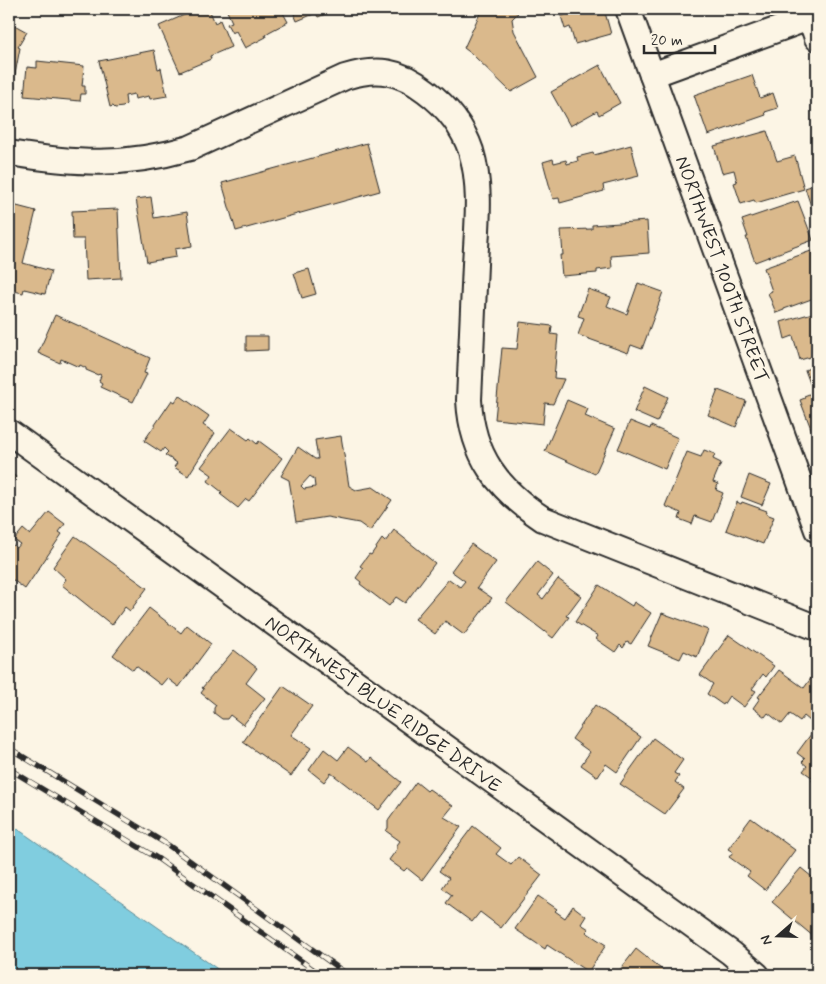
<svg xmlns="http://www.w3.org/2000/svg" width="826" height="984" font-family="Mynerve,sans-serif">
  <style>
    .water { fill: #80cddf; stroke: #5e8c97 }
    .building { fill: #dab98c; stroke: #2b2b2b; fill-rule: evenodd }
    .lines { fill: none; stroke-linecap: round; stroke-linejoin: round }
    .minor-casing { stroke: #2b2b2b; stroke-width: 28 }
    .minor { stroke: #fcf5e5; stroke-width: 24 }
    .rail-casing { stroke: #2b2b2b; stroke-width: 5.5 }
    .rail { stroke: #fcf5e5; stroke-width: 4; stroke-dasharray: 11; stroke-linecap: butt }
    .labels { text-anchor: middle; stroke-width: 5; stroke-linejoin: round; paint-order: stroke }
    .street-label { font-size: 19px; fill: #2b2b2b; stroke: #fcf5e5 }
  </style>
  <rect width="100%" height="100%" fill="#fcf5e5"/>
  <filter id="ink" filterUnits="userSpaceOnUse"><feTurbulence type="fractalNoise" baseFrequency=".02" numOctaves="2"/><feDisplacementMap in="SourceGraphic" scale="10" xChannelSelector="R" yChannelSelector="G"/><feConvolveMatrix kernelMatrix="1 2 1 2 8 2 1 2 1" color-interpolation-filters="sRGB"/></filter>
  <g filter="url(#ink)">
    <polygon class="water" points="9,823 226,975 9,975"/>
    <g class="building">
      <polygon points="198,9 209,9 215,23 220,20 231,47 210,56 211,59 180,72 159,26"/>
      <polygon points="226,9 281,9 288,22 269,32 265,35 266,37 245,48 236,31 232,33 227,24 232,22"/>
      <polygon points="292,9 338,9 318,17 316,13 297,21"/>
      <polygon points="482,9 511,9 510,10 518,13 512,19 514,31 538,77 511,92 472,54 464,48"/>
      <polygon points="563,9 604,9 611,34 575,44 570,27 565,29 561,16 565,15"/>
      <polygon points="9,22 27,32 18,47 20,48 12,90 9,89"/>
      <polygon points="154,50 158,69 161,68 167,96 150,99 149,96 135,99 134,94 125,96 126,104 123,107 115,108 113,106 110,107 99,61"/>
      <polygon points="37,61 84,66 82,86 85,86 85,94 81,94 80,101 24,96 27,67 37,68"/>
      <polygon points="600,65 620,103 599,115 597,111 570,126 551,92"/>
      <polygon points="752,75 760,98 773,93 778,108 765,112 766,115 708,135 694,95"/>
      <polygon points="767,131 777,161 795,156 804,189 756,203 754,200 741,204 734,183 737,182 734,170 722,173 714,146"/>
      <polygon points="367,143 380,191 236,231 222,183"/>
      <polygon points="631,145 639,176 603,185 604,191 560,203 559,198 553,199 543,162 553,159 554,163 566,160 567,164 578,161 577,157 593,153 594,155"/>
      <polygon points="817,184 817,207 812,209 805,188"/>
      <polygon points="151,197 154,218 187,212 192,246 175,249 176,257 147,262 136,199"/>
      <polygon points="798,201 813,240 755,262 746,237 748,237 742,220"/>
      <polygon points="9,204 36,211 23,263 51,271 45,294 24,289 23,293 9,290"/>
      <polygon points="118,209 121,278 86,280 84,239 73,239 72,211"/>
      <polygon points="647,221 649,253 611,256 612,268 597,270 597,273 562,276 560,255 563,255 561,230 592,229 592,225"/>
      <polygon points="811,251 817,267 817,297 784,309 784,310 776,313 768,293 772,291 764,268"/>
      <polygon points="309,269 316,294 302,298 294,273"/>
      <polygon points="638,283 663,292 642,349 631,345 628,353 578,335 584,318 578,316 588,289 611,297 607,306 627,314"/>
      <polygon points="816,312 817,355 800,360 793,336 785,339 781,322"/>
      <polygon points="55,315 150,358 144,373 147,374 133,402 100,387 102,383 99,381 101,375 99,374 98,375 86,370 86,368 80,365 79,367 61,359 60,363 38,353"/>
      <polygon points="520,322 552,326 551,334 558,335 554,378 564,379 553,404 545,403 543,424 495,419 502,348 517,349"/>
      <polygon points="246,336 268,336 268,350 246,351"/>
      <polygon points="817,365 817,384 811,386 805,370"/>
      <polygon points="645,386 668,397 657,422 634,412"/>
      <polygon points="718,390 746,401 736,427 708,415"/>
      <polygon points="817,391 817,438 815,439 800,400 805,398 804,396"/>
      <polygon points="179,395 209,416 203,425 215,433 188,476 174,467 177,463 165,455 168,452 164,448 161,452 144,441 172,400 175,402"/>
      <polygon points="567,400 588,409 585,416 615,429 595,474 545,451"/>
      <polygon points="630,421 650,429 651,426 678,438 665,469 618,449"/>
      <polygon points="231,428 248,440 250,438 257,444 259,441 282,458 249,501 246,499 238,508 220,494 222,492 208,481 212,475 201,467"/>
      <path d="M341 436 349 486 356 490 373 487 392 500 370 531 359 523 327 517 296 522 289 480 281 476 298 447 315 459H318L315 440ZM310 476 314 479 315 487 304 489 301 486Z"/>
      <polygon points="704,450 715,454 713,459 721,463 713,482 718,484 716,490 723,493 712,522 695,516 692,524 679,519 681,513 665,506 687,452 701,457"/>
      <polygon points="9,471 16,477 9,486"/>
      <polygon points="749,475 771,484 762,505 741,497"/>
      <polygon points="737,502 741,504 742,502 767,511 766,514 774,517 763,544 726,530"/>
      <polygon points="49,512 65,524 59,532 62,534 25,589 9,577 9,542 17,548 20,544 14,540 23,529 30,535"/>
      <polygon points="394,530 435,563 405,603 396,597 389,606 360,584 361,582 356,578 363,568 360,566 369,554 371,555 382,539 385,542"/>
      <polygon points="75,536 147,588 130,611 125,607 112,625 62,585 66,579 53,567"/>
      <polygon points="471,544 496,562 477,588 492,598 464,635 445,621 435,634 415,619 449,579 460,587 465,581 451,571"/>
      <polygon points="537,562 553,575 538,595 543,599 558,579 581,596 566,616 569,617 553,638 506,602"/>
      <polygon points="599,585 632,606 634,602 651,613 631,644 627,642 623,648 620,645 615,652 596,639 598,636 575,622"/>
      <polygon points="149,608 181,633 187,625 211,644 179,687 167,678 161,685 136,666 133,670 113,655"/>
      <polygon points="662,613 708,630 697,657 684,651 680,659 648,646"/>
      <polygon points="729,635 774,666 766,677 763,674 752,689 756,691 744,707 729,696 723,705 707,694 713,684 700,675"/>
      <polygon points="234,650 257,668 246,683 265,698 243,725 230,715 227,719 222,719 214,713 214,708 216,705 201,693 204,689 202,688"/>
      <polygon points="779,670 804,688 817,670 817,713 810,721 804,716 800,721 790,714 782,724 768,713 765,717 753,708 760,698 758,697"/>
      <polygon points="283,686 312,706 291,735 311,748 291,776 243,742"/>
      <polygon points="595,705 641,737 617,772 606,764 598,777 581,765 590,752 572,739"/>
      <polygon points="817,726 817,785 812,781 813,778 803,771 807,766 802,762 805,759 797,753"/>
      <polygon points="653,738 683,760 674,773 679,776 675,782 684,789 665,814 620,784"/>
      <polygon points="348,747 368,762 371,758 401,782 379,810 331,773 324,782 309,770 324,749 338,760"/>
      <polygon points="416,782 427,791 429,789 453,806 444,817 461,827 422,880 407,868 404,871 389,860 397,849 397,845 400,841 386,831 388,828 388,821"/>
      <polygon points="751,818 795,850 765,890 747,876 750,872 729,857 733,852 728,849"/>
      <polygon points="473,826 501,848 496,854 511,865 518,857 542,875 501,928 480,912 472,922 446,903 452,895 442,888 449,878 439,871"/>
      <polygon points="801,868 817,881 817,933 814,937 772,902"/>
      <polygon points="538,896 557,909 555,911 565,918 573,906 586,916 581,924 589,929 586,932 606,945 588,972 547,945 545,949 515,929"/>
      <polygon points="636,949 666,973 665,975 616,975"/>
    </g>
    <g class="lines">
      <defs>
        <g id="minor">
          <polyline points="628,9 817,530"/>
          <polyline points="807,9 817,38"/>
          <polyline points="652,75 817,15"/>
          <path d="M9 153C77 164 123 167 190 148L345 77C377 67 399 70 426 91 446 106 463 127 471 151 482 187 477 226 475 264 473 309 471 355 469 400 472 456 498 489 543 519L817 628"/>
          <polyline points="9,432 731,953 757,975"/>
        </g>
      </defs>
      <use href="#minor" class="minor-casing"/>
      <use href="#minor" class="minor"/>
      <defs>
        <g id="rail">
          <polyline points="9,748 168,845 348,975"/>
          <polyline points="9,769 157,858 321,975"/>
        </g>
      </defs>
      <use href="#rail" class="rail-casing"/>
      <use href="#rail" class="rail"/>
    </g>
  </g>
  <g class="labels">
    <g class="street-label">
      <text transform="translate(723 269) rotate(70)" y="7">NORTHWEST 100TH STREET</text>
      <text transform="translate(384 703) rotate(36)" y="7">NORTHWEST BLUE RIDGE DRIVE</text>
    </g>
  </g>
  <rect width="826" height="984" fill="none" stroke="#fcf5e5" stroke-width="30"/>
  <rect x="15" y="15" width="796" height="954" fill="none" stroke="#2b2b2b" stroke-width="2" filter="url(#ink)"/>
  <g transform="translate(778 936) rotate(250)" stroke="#fcf5e5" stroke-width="4" paint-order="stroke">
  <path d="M0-4L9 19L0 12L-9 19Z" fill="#2b2b2b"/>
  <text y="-8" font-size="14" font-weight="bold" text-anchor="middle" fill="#2b2b2b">N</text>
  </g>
  <path d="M644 45v8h71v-8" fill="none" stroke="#2b2b2b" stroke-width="2.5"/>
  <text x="651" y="45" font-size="15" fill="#2b2b2b" stroke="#fcf5e5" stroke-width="4" paint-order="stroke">20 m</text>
</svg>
